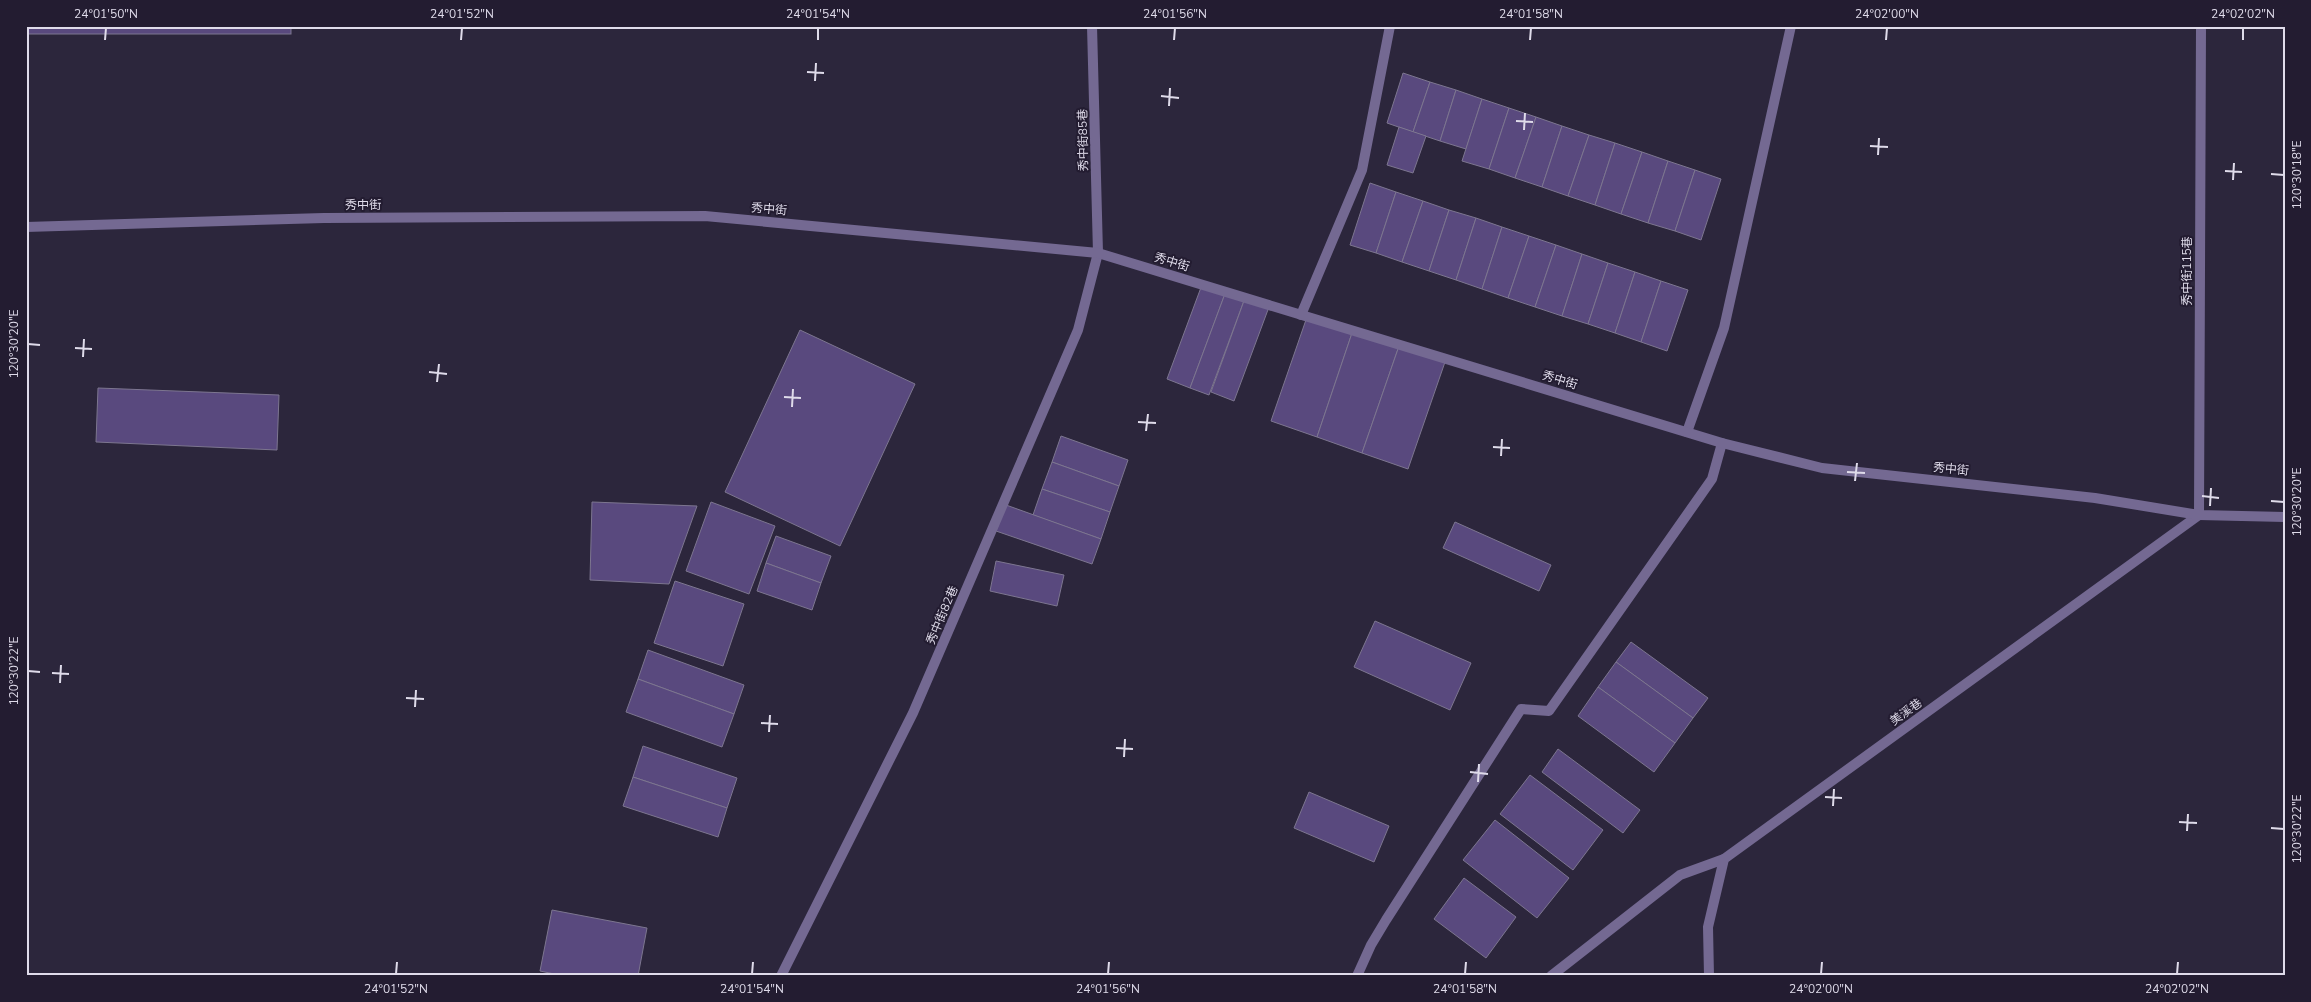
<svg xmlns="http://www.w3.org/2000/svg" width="2311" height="1002" font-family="'Nunito Sans','Noto Sans TC',sans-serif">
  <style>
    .building { fill: #59497e; stroke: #7d7690 }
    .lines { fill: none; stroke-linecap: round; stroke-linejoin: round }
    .service { stroke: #746992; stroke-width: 10 }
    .minor { stroke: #746992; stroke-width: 10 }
    .ticks { fill: none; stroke: #dfdbea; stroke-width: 2 }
    .labels { text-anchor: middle; stroke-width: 4; stroke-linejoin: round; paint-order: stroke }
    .street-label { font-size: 12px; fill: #dfdbea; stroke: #231c31 }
    .neatline { fill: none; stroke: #dfdbea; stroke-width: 2 }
    .ticks-label { font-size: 12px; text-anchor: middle; fill: #dfdbea }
  </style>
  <rect width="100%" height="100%" fill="#2c263c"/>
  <g class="building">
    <rect x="26" y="26" width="265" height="8"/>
    <polygon points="1403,73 1430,82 1413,132 1387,123"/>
    <polygon points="1430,82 1456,90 1440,141 1413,132"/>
    <polygon points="1456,90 1482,99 1466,149 1440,141"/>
    <polygon points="1482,99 1509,108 1489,169 1462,161"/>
    <polygon points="1509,108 1536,117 1515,178 1489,169"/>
    <polygon points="1536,117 1562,126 1542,187 1515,178"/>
    <polygon points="1562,126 1589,135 1568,196 1542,187"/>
    <polygon points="1399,127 1426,136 1413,173 1387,165"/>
    <polygon points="1589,135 1615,143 1595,205 1568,196"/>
    <polygon points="1615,143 1642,152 1621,214 1595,205"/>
    <polygon points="1642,152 1668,161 1648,223 1621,214"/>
    <polygon points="1668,161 1695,170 1675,231 1648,223"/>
    <polygon points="1695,170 1721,179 1701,240 1675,231"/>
    <polygon points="1370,183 1396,192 1376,253 1350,245"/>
    <polygon points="1396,192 1423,201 1402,262 1376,253"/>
    <polygon points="1423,201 1449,210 1429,271 1402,262"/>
    <polygon points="1449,210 1476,218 1456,280 1429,271"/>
    <polygon points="1476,218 1502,227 1482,289 1456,280"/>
    <polygon points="1502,227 1529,236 1508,298 1482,289"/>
    <polygon points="1529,236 1556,245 1535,307 1508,298"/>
    <polygon points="1556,245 1582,254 1562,316 1535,307"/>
    <polygon points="1582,254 1608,263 1588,324 1562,316"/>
    <polygon points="1608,263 1635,272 1615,333 1588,324"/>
    <polygon points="1635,272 1661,281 1641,342 1615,333"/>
    <polygon points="1661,281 1688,290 1667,351 1641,342"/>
    <polygon points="1203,282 1226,291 1190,388 1167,379"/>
    <polygon points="1226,291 1245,298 1209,395 1190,388"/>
    <polygon points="1245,298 1269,307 1234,401 1211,392"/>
    <polygon points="1308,314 1353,330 1317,437 1271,421"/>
    <polygon points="800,330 915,384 840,546 725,492"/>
    <polygon points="1353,330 1399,346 1362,453 1317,437"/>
    <polygon points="1399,346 1445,362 1408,469 1362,453"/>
    <polygon points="98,388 279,395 277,450 96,442"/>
    <polygon points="1061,436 1128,460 1119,486 1052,462"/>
    <polygon points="1052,462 1119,486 1110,512 1042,489"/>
    <polygon points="1042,489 1110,512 1101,539 1033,515"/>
    <polygon points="592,502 697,506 669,584 590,580"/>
    <polygon points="711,502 775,526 749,594 686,571"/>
    <polygon points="1006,505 1101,539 1092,564 996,531"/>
    <polygon points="1455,522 1551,565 1539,591 1443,548"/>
    <polygon points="776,536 831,556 821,583 766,563"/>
    <polygon points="996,561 1064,575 1057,606 990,591"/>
    <polygon points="766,563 821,583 812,610 757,591"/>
    <polygon points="675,581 744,604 723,666 654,643"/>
    <polygon points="1375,621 1471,663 1450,710 1354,667"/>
    <polygon points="1631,642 1708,698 1693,718 1616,662"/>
    <polygon points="648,650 744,685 734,714 638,679"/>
    <polygon points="1616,662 1693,718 1675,743 1598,687"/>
    <polygon points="638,679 734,714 722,747 626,712"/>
    <polygon points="1598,687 1675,743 1654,772 1578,716"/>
    <polygon points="643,746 737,778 727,808 633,777"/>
    <polygon points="1558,749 1640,810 1623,833 1542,772"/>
    <polygon points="1530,775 1603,830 1573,870 1500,814"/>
    <polygon points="633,777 727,808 718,837 623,806"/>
    <polygon points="1309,792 1389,826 1374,862 1294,828"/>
    <polygon points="1495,820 1569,878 1537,918 1463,860"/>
    <polygon points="1464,878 1516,917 1486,958 1434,919"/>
    <polygon points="552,910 647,928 638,976 564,976 540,971"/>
  </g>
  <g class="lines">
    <g class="service">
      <polyline points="1301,315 1362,170 1390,26"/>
      <polyline points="1687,432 1724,328 1791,26"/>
      <polyline points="781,976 913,713 1078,330 1098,253 1092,26"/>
      <polyline points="1357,976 1371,945 1386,920 1521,709 1549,711 1712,479 1722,443"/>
      <polyline points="1551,976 1680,875 1724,859"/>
      <polyline points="1709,976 1708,927 1724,859 2199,515 2201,26"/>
    </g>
    <polyline class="minor" points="26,227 324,218 705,216 1098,253 1722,443 1822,468 2095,498 2199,515 2285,517"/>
  </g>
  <path class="ticks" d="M105 40 106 28M461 40 462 28M818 40V28M1174 40 1175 28M1530 40 1531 28M1886 40 1887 28M2243 40V28M807 72 824 73M815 81 816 63M1161 96 1179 98M1169 106 1170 88M1516 121 1533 122M1524 130 1525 113M1870 146 1888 147M1878 155 1879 138M2225 171 2242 172M2271 174 2284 175M2233 180 2234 163M28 344 40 345M75 348 92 349M83 357 84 339M429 372 447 374M437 382 439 364M784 397 801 398M792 407 793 389M1138 422 1156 423M1146 431 1148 414M1493 447 1510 448M1501 456 1502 439M1847 472 1865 473M1855 481 1857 463M2202 496 2219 498M2271 501 2284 502M2210 506 2211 488M28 671 40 672M52 673 69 674M60 683 61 665M406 698 424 699M415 707 416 690M761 723 778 724M769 732 770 715M1116 748 1133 749M1124 757 1125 739M1470 772 1488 774M1478 782 1479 764M1825 797 1842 798M1833 806 1834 789M2179 822 2197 823M2271 828 2284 829M2187 831 2188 814M396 974 397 962M752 974 753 962M1108 974 1109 962M1465 974 1466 962M1821 974 1822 962M2177 974 2178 962"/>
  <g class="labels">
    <g class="street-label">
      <text transform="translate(1083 140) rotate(-91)" y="4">秀中街85巷</text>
      <text x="363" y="209">秀中街</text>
      <text transform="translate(769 209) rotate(5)" y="4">秀中街</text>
      <text transform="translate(1172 262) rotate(17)" y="4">秀中街</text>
      <text transform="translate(2187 271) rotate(-90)" y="4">秀中街115巷</text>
      <text transform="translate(1560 380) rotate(17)" y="4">秀中街</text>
      <text transform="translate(1951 469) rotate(6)" y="4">秀中街</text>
      <text transform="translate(942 615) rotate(-67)" y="4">秀中街82巷</text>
      <text transform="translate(1906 712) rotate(-36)" y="4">美溪巷</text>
    </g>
  </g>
  <rect width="2311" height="1002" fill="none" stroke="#231c31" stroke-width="55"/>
  <rect x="28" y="28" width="2256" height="946" class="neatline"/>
  <g class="ticks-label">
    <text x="106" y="18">24°01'50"N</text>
    <text x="462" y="18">24°01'52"N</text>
    <text x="818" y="18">24°01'54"N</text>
    <text x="1175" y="18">24°01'56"N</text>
    <text x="1531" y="18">24°01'58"N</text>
    <text x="1887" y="18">24°02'00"N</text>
    <text x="2243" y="18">24°02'02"N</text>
    <text transform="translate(2297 175) rotate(-90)" y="4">120°30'18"E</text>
    <text transform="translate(14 344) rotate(-90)" y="4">120°30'20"E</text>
    <text transform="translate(2297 502) rotate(-90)" y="4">120°30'20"E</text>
    <text transform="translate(14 671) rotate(-90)" y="4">120°30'22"E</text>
    <text transform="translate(2297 829) rotate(-90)" y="4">120°30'22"E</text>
    <text x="396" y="993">24°01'52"N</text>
    <text x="752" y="993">24°01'54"N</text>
    <text x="1108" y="993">24°01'56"N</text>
    <text x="1465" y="993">24°01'58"N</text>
    <text x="1821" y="993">24°02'00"N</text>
    <text x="2177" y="993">24°02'02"N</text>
  </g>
</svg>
